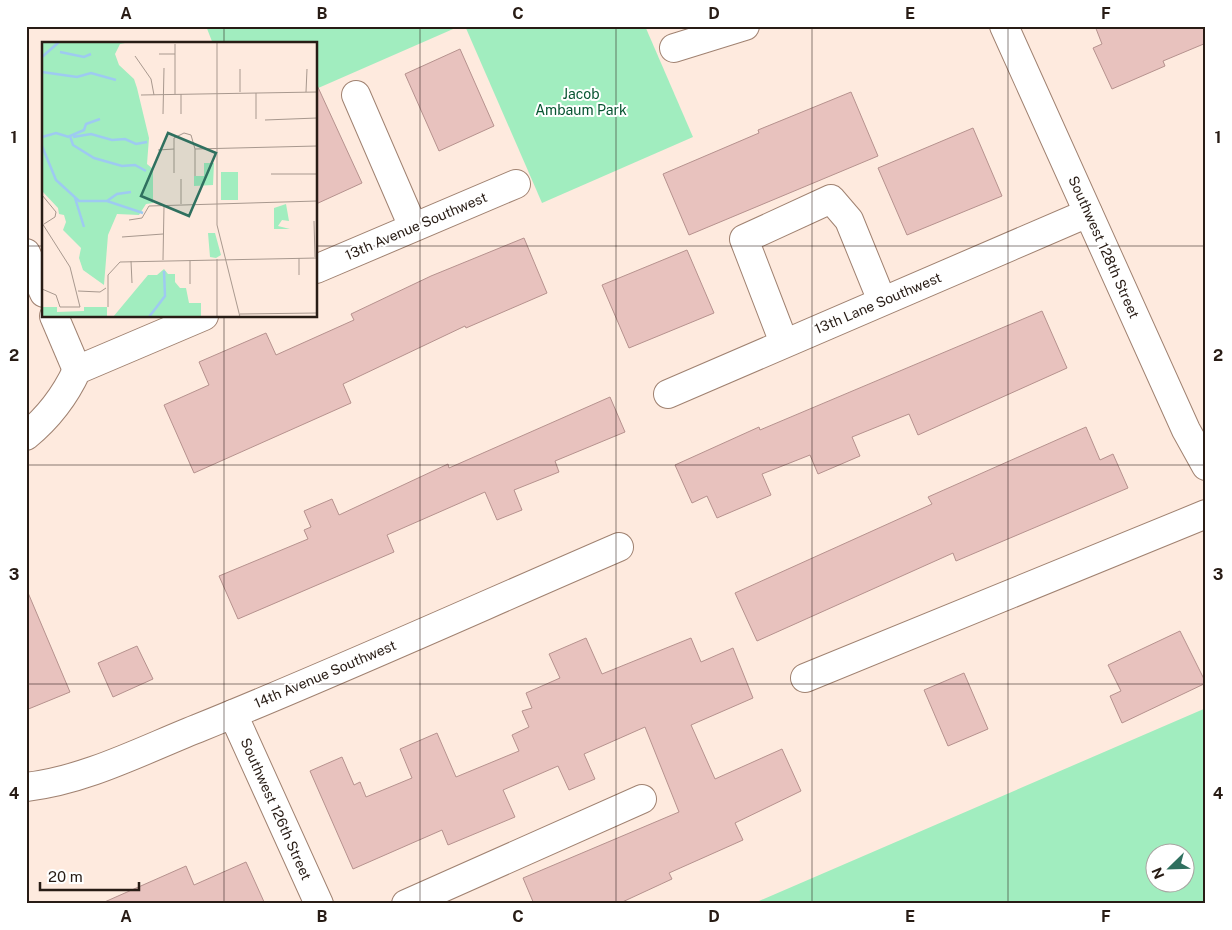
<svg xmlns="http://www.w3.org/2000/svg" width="1232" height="930" font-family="'Public Sans',sans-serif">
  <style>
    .green { fill: #a1edbf; fill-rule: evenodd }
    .building { fill: #e8c2be; stroke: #b6928e }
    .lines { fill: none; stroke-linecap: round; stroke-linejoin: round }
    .minor-casing { stroke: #a08271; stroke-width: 30 }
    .minor { stroke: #fff; stroke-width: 28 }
    .grid { fill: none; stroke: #281c15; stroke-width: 1; stroke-opacity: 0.55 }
    .labels { text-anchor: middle; stroke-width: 4; stroke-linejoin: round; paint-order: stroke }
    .park-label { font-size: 14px; fill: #085532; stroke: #fff }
    .street-label { font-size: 14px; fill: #281c15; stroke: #fff }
    .inset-river { fill: none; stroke: #9ecaf1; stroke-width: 2.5 }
    .inset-road { fill: none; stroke: #a8988e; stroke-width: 1 }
    .view { fill: #2f705f; fill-opacity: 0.15; stroke: #2f705f; stroke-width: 2.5 }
    .inset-edge { fill: none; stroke: #281c15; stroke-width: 2.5 }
    .neatline { fill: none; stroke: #281c15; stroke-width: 2 }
    .grid-label { font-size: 16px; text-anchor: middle; font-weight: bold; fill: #281c15 }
  </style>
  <rect width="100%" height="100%" fill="#feeade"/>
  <g class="green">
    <polygon points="206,26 460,26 316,89 316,44 213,44"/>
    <polygon points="465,26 645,26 693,137 542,203"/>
    <path d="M1206 708V904H752ZM1184 852V882H1154V852Z"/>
  </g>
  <g class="building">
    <polygon points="1095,26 1206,26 1206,43 1163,61 1165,66 1112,89 1093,48 1102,44"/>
    <polygon points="460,49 494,126 439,151 405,74"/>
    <polygon points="316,83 362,183 316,204"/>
    <polygon points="851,92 878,156 689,235 663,174 759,133 758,130"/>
    <polygon points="973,128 1002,196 907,235 878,168"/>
    <polygon points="524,238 547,293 466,328 465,326 343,384 351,403 194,473 164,405 209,385 199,362 266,333 276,355 354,320 351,314 431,276"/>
    <polygon points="687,250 714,313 629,348 602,285"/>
    <polygon points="1042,311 1067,368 918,435 909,414 852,437 860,456 818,474 810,455 762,474 771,495 717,518 707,496 692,503 675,465 759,427 760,430"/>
    <polygon points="610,397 625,432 555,461 559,472 514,490 522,510 497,520 485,492 387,535 394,552 238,619 219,576 308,539 304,530 311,527 304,511 332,499 339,515 448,464 449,468"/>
    <polygon points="1086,427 1100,460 1113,454 1128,488 956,561 953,553 757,641 735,593 932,504 928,497"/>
    <polygon points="26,588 70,692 26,710"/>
    <polygon points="1180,631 1206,683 1122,723 1110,696 1121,691 1108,665"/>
    <polygon points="586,638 602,674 691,638 701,662 733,648 753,698 691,725 715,779 782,749 801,791 735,823 743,840 669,873 672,879 618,904 534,904 523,878 679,812 645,727 584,754 595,779 569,790 558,766 503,790 515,817 448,845 442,830 353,869 310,771 342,757 354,785 360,782 366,797 412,778 400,749 437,733 456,777 519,751 512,735 529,727 522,711 532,708 526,693 560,678 549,654"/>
    <polygon points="137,646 153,679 113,697 98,663"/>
    <polygon points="964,673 988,729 948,746 924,690"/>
    <polygon points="246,862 265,904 100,904 186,866 194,885"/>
  </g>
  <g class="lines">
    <defs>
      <g id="minor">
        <polyline points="1004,26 1186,430 1206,466"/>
        <polyline points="674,48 745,26"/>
        <polyline points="356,95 413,227"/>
        <polyline points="26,253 44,293"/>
        <polyline points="316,269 516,184"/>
        <polyline points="54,316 77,370"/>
        <polyline points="784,343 744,239 831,199 849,220 882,301"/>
        <polyline points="668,394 1088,213"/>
        <path d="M26 436C48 418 65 396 77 370L204 316"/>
        <polyline points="805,678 1206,514"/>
        <polyline points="233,714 319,904"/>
        <path d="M26 787C87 780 145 749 201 727 342 670 480 607 619 547"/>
        <polyline points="406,904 642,799"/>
      </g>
    </defs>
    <use href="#minor" class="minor-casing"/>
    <use href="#minor" class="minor"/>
  </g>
  <path class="grid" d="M224 26V44M420 26V904M616 26V904M812 26V904M1008 26V904M26 246H44M316 246H1206M224 316V904M26 465H1206M26 684H1206"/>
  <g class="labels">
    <g class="park-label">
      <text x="581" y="99">Jacob<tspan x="581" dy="16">Ambaum Park</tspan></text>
    </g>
    <g class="street-label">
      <text transform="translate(416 226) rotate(-23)" y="5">13th Avenue Southwest</text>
      <text transform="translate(1104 247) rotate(66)" y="5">Southwest 128th Street</text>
      <text transform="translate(878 303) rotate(-23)" y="5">13th Lane Southwest</text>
      <text transform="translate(325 674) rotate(-23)" y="5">14th Avenue Southwest</text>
      <text transform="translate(276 809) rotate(66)" y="5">Southwest 126th Street</text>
    </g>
  </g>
  <g transform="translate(42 42)">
    <rect width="275" height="275" fill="#feeade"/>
    <path d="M0 0H88L78 2 73 12 77 23 92 37 95 46 107 96 105 122 111 127V161L104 162 97 173 75 172 66 193 62 243 41 228 37 216 39 206 21 188 24 180 22 173 17 172 16 166 0 149ZM162 121H172L171 143 152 144V134H162ZM179 130H196V158H179ZM244 162 247 179 240 178 236 184 248 187H232V166ZM166 191H173L179 213 174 216 168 215ZM122 227 126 232H133V240L138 246H144L147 261H159V275H71L106 233H115ZM0 265H15V270L42 269V265H65V275H0Z" fill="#a1edbf"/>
    <path class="inset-river" d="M18 10 42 15 49 12M0 15 17 0M0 30 35 35 49 31 74 38M58 77 44 82 42 88 28 94 31 103 52 116 80 124 93 123 104 129M0 95 14 91 27 95M31 95 49 92 70 98 83 97 94 102 105 100M0 104 14 138 37 159H65L101 171M33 156 42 185M65 159 75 152 89 150M107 275 123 254 122 229"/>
    <path class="inset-road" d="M175 0V183L198 275M133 2V52M117 12H133M93 14 109 37 112 53M198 27V50M264 50 265 27M214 51V77M99 53 275 50M121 72 122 26M139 72V52M223 78 275 76M153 107 275 104M116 108 132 107M132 131V96L142 91 149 93 153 107V134M229 132H275M139 137V162M0 153 14 170 13 175 2 182M175 162 275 159M87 178 100 176 107 164 175 162M272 179 273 215M0 181 28 225 38 265H18L14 253 0 247M80 195 121 192M257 216V233M175 217V275M121 218 122 164M148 218V242M89 219 90 241M36 249 58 250 64 246M66 265V233L78 220 275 216M198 272 275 271"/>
    <path class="view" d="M126 91 174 111 147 174 99 154Z"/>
    <rect width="275" height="275" class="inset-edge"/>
  </g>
  <rect width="1232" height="930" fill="none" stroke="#ffffff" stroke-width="55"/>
  <g transform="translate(1170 868) rotate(247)"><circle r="24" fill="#ffffff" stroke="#a9a4a1"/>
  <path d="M0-4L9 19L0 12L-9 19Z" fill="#2f705f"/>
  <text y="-8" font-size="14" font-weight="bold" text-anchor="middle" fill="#281c15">N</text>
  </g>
  <path d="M40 882v8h99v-8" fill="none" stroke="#281c15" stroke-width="2.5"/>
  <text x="48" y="882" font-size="15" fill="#281c15" stroke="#ffffff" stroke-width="4" paint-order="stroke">20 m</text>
  <rect x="28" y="28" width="1176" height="874" class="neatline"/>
  <g class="grid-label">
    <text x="126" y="19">A</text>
    <text x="322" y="19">B</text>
    <text x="518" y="19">C</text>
    <text x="714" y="19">D</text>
    <text x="910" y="19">E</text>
    <text x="1106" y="19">F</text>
    <text x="14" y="143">1</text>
    <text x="1218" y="143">1</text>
    <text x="14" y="361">2</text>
    <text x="1218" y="361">2</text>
    <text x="14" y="580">3</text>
    <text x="1218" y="580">3</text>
    <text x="14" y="799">4</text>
    <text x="1218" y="799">4</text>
    <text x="126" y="922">A</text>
    <text x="322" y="922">B</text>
    <text x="518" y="922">C</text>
    <text x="714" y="922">D</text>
    <text x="910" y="922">E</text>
    <text x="1106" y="922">F</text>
  </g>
</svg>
